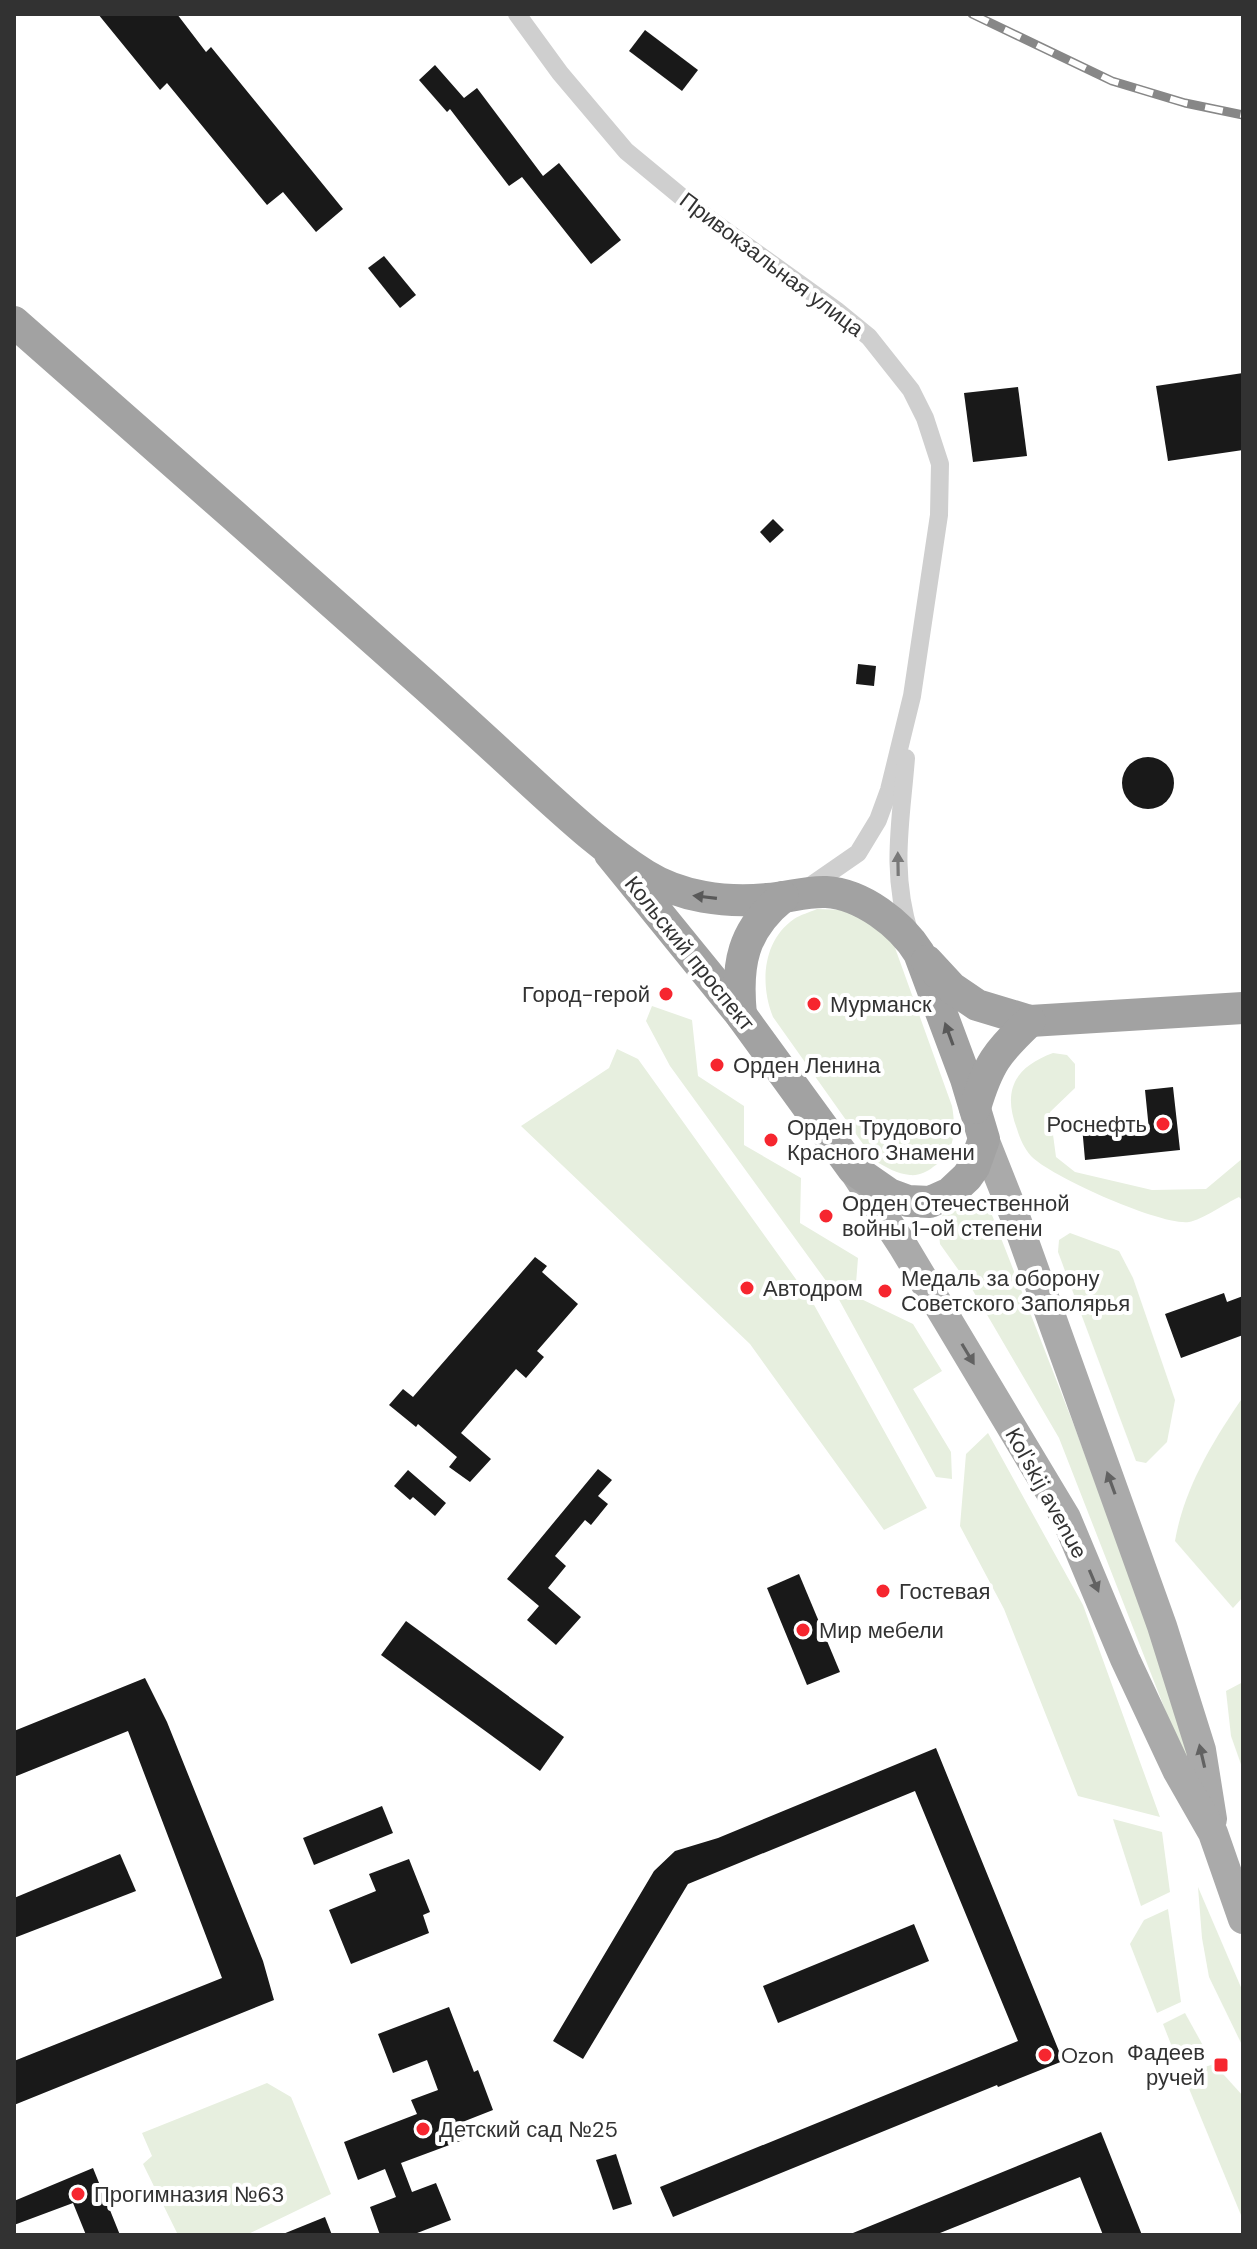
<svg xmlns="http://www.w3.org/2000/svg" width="1257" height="2249" font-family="'DM Sans',sans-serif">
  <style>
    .green { fill: #e7efdf }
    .building { fill: #191919 }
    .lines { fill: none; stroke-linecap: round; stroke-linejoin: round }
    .minor { stroke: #cfcfcf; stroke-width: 18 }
    .primary { stroke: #aaa; stroke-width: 30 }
    .trunk { stroke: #a2a2a2; stroke-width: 32 }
    .rail-casing { stroke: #878787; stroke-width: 9 }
    .rail { stroke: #fff; stroke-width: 6; stroke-dasharray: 18; stroke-linecap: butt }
    .oneway { fill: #797979 }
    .oneway2 { fill: #595959 }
    .oneway3 { fill: #626262 }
    .poi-dot { fill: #f6262f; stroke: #fff; stroke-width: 3 }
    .labels { text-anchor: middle; stroke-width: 8; stroke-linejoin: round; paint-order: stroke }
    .street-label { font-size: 22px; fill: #323232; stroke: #fff }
    .poi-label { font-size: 22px; fill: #323232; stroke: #fff; text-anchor: start }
  </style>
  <rect width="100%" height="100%" fill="#fff"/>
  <g class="green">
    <path d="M817 909 845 910 867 916 894 945 952 1106C956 1129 956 1153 933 1167 927 1172 918 1176 910 1175 897 1174 886 1167 875 1161L773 1017C760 985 762 941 794 919 800 915 810 912 817 909Z"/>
    <polygon points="652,1006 692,1020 698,1076 744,1106 744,1145 801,1178 800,1223 858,1258 855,1296 913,1324 942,1371 913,1389 951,1452 952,1479 936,1477 837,1296 670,1066 646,1021"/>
    <polygon points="617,1049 638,1059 813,1303 927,1508 884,1530 750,1344 521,1126 609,1068"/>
    <path d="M1053 1053 1067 1055 1075 1064V1088L1050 1112 1056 1157 1075 1172 1152 1190 1206 1189 1243 1158V1201L1239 1197C1226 1203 1202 1220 1189 1222 1162 1226 1051 1177 1031 1156 1024 1148 1020 1139 1017 1129 1002 1090 1015 1067 1053 1053Z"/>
    <polygon points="975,1199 985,1205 992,1215 1075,1428 1173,1693 1196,1789 1059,1438 972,1289 940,1244 938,1225 945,1210 961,1200"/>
    <polygon points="1070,1233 1119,1251 1133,1278 1175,1400 1167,1442 1146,1463 1136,1461 1058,1252 1059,1240"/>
    <path d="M1243 1397V1597L1233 1608 1175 1541C1184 1488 1213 1441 1243 1397Z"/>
    <polygon points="988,1433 1083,1605 1160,1817 1078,1796 1004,1609 960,1526 966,1454"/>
    <polygon points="1243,1682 1243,1770 1231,1736 1226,1691"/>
    <polygon points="1113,1819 1162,1832 1170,1892 1141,1906"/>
    <polygon points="1198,1887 1243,1992 1243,2047 1209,1977 1202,1938"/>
    <polygon points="1168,1909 1181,2002 1157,2013 1130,1944 1144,1920"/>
    <polygon points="1185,2013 1206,2051 1178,2062 1163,2024"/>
    <polygon points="1214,2064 1243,2096 1243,2220 1183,2074"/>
    <polygon points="267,2083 291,2097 331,2194 246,2235 178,2235 143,2164 152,2156 142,2133"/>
  </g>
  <g class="building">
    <polygon points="98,14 177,14 206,52 211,47 343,209 316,232 283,192 267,205 167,83 160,90"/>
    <polygon points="645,30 698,70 682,91 629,51"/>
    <polygon points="435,65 464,98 477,88 543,176 559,163 621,240 591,264 522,177 509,186 450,109 447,112 419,80"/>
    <polygon points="384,256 416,295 400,308 368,268"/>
    <polygon points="1243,373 1243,450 1168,461 1156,386"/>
    <polygon points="1018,387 1027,456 973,462 964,393"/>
    <polygon points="773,519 784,530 770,543 760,532"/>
    <polygon points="858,664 876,666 874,686 856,684"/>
    <circle cx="1148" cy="783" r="26"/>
    <polygon points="1173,1087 1180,1150 1085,1160 1082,1126 1113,1123 1114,1134 1149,1130 1145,1090"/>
    <polygon points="535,1257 547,1266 542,1272 578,1304 537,1351 544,1357 526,1378 516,1369 461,1433 491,1459 470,1482 449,1467 457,1457 418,1424 416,1427 389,1405 403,1389 413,1397"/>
    <polygon points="1224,1293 1227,1302 1243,1296 1243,1335 1181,1358 1165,1314"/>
    <polygon points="598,1469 612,1480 598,1496 608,1504 591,1525 585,1520 555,1556 566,1566 548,1588 581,1617 556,1645 527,1620 539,1606 507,1579"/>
    <polygon points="408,1470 446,1503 435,1516 413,1497 410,1500 394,1486"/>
    <polygon points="799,1574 840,1672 807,1685 767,1588"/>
    <polygon points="406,1621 564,1737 540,1771 381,1655"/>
    <polygon points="145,1678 167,1722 263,1961 274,2000 14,2105 14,2061 222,1978 128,1731 14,1777 14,1731"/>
    <polygon points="936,1748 1063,2061 998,2087 997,2085 673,2217 660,2187 1018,2041 915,1791 688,1884 583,2059 553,2041 654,1871 675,1851 718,1838"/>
    <polygon points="382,1806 393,1833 314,1865 303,1838"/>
    <polygon points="120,1854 136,1891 14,1938 14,1898"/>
    <polygon points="409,1859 430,1912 423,1915 429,1933 351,1964 329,1910 376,1891 369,1874"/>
    <polygon points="914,1924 929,1961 778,2023 763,1986"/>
    <polygon points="449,2007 474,2072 478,2070 493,2110 465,2121 471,2137 401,2163 412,2192 436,2183 451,2220 412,2235 380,2235 370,2207 396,2197 385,2169 358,2180 344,2142 417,2114 411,2100 438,2090 427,2060 393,2073 378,2034"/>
    <polygon points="1101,2132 1142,2235 1103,2235 1080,2177 935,2235 848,2235"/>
    <polygon points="616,2154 632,2204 613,2210 596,2160"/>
    <polygon points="93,2168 120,2235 86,2235 73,2203 14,2225 14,2201"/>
    <polygon points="325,2217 332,2235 283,2235 283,2234"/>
  </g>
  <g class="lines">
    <g class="minor">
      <polyline points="517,14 560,73 626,151 701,213 836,310 869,337 911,390 925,418 940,464 939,515 912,696 889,790 878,820 858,853 806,889"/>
      <path d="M906 758C901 823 890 870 910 935"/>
    </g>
    <g class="primary">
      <polyline points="984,1139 1017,1222 1162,1626 1201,1750 1212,1819"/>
      <polyline points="854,1171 903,1246 1066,1518 1125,1659 1177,1770 1213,1833 1243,1919"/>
    </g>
    <g class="trunk">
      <path d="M14 322C152 443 289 564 426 686 465 721 503 756 542 792 575 822 607 851 645 875 680 897 725 903 767 899 787 898 806 891 826 892 862 894 901 924 919 953L966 1079 984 1139 974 1167 967 1177 950 1193 930 1202 908 1201 889 1194 853 1169 741 1015 610 854"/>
      <polyline points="927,961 952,988 977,1005 1030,1021 1243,1008"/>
      <path d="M741 1015C736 965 742 930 783 897"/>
      <path d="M975 1108C988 1064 997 1052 1030 1021"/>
    </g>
    <defs>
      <polyline id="rail" points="972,14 1112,81 1185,103 1243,115"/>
    </defs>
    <use href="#rail" class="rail-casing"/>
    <use href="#rail" class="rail"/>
  </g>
  <defs><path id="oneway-solid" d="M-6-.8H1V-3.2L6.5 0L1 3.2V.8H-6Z" transform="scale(2)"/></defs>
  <use class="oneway" href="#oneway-solid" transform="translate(898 864) rotate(-91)"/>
  <g class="oneway2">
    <use href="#oneway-solid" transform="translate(705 897) rotate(-173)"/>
    <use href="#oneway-solid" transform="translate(949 1034) rotate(-110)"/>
  </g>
  <g class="oneway3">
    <use href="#oneway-solid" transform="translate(968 1354) rotate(59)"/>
    <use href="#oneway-solid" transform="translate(1111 1483) rotate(-110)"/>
    <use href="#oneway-solid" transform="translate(1094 1581) rotate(67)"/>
    <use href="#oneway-solid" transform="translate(1202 1756) rotate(-103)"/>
  </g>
  <g class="poi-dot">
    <circle cx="666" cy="994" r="8"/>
    <circle cx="814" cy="1004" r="8"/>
    <circle cx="717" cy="1065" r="8"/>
    <circle cx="1163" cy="1124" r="8"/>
    <circle cx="771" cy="1140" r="8"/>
    <circle cx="826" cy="1216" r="8"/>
    <circle cx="747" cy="1288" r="8"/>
    <circle cx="885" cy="1291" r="8"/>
    <circle cx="883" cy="1591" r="8"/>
    <circle cx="803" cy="1630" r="8"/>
    <circle cx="1045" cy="2055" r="8"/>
    <rect x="1213" y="2057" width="16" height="16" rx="4"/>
    <circle cx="423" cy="2129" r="8"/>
    <circle cx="78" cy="2194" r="8"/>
  </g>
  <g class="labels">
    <g class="street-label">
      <text transform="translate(772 264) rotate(37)" y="8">Привокзальная улица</text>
      <text transform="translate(690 953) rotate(51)" y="8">Кольский проспект</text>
      <text transform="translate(1047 1493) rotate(61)" y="8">Kol'skij avenue</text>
    </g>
    <g class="poi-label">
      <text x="650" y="1002" text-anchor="end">Город-герой</text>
      <text x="830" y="1012">Мурманск</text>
      <text x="733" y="1073">Орден Ленина</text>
      <text x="1147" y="1132" text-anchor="end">Роснефть</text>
      <text x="787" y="1135">Орден Трудового<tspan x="787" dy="25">Красного Знамени</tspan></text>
      <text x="842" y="1211">Орден Отечественной<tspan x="842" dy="25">войны 1-ой степени</tspan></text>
      <text x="901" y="1286">Медаль за оборону<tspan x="901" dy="25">Советского Заполярья</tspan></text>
      <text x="763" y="1296">Автодром</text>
      <text x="899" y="1599">Гостевая</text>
      <text x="819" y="1638">Мир мебели</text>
      <text x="1205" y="2060" text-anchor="end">Фадеев<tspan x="1205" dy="25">ручей</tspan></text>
      <text x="1061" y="2063">Ozon</text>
      <text x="439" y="2137">Детский сад №25</text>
      <text x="94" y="2202">Прогимназия №63</text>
    </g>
  </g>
  <rect width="1257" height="2249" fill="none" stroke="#323232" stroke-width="32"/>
</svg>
